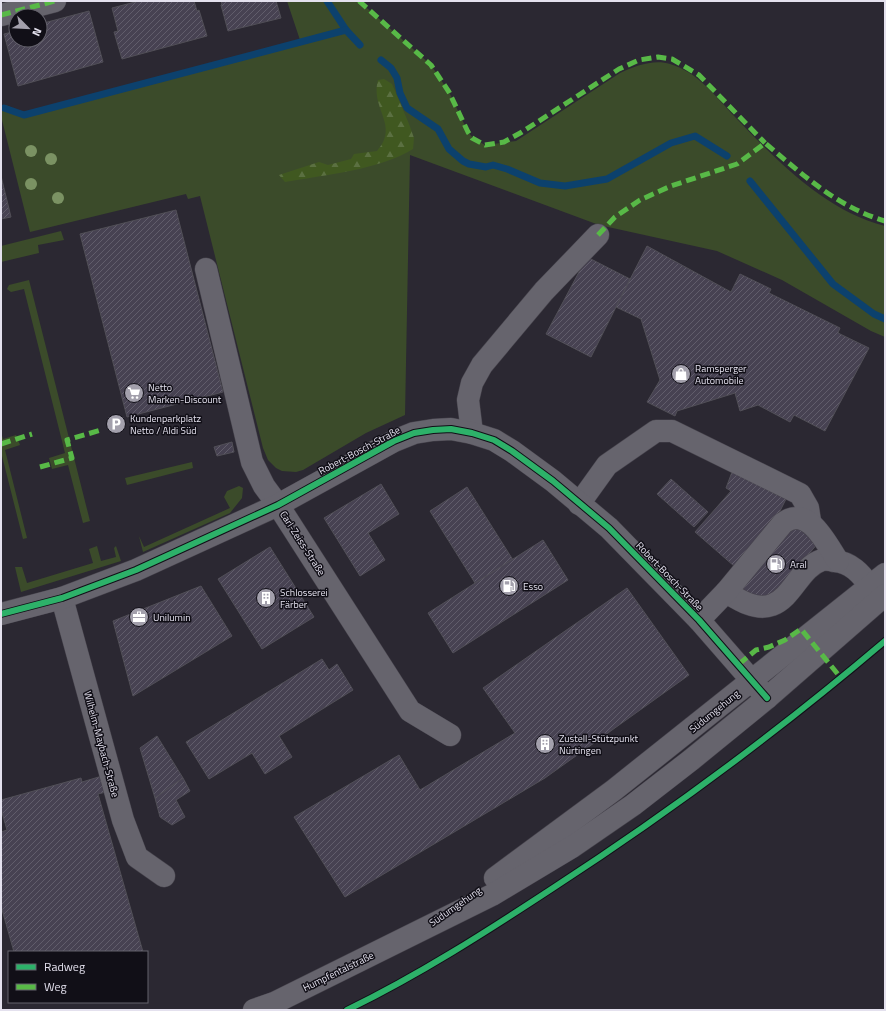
<svg xmlns="http://www.w3.org/2000/svg" width="886" height="1011" font-family="'Titillium Web',sans-serif">
  <style>
    .grass { fill: #3b4b2a }
    .forest { fill: url(#forest-firs) }
    .lines { fill: none; stroke-linecap: round; stroke-linejoin: round }
    .stream { stroke: #0c416d; stroke-width: 7 }
    .building { fill: url(#building-hatch); stroke: #514f57 }
    .minor-casing { stroke: #46434c; stroke-width: 23 }
    .minor { stroke: #66646d; stroke-width: 22 }
    .quiet { stroke: #58b947; stroke-width: 5; stroke-dasharray: 10 5; stroke-linecap: butt }
    .cycleway-casing { stroke: #110f17; stroke-width: 8 }
    .cycleway { stroke: #2db169; stroke-width: 6 }
    .tree { fill: #7b9263 }
    .labels { text-anchor: middle; stroke-width: 3; stroke-linejoin: round; paint-order: stroke }
    .poi-label { font-size: 10px; fill: #e4e1ee; stroke: #110f17; text-anchor: start }
    .street-label { font-size: 10px; fill: #e4e1ee; stroke: #110f17 }
  </style>
  <defs>
    <pattern id="forest-firs" width="22" height="20" patternUnits="userSpaceOnUse"><rect width="22" height="20" fill="#405820"/><path d="M5 1l3.5 6h-7zM16 11l3.5 6h-7z" fill="#5b7041"/></pattern>
    <pattern id="building-hatch" width="6" height="6" patternUnits="userSpaceOnUse"><rect width="6" height="6" fill="#474252"/><path d="M-1 1l2-2M0 6l6-6M5 7l2-2" fill="none" stroke="#615d6b"/></pattern>
  </defs>
  <rect width="100%" height="100%" fill="#2b2832"/>
  <g class="grass">
    <path d="M287 1H359L431 65 449 92 468 132 473 138 485 145 516 141 620 73C635 66 654 59 670 64 698 72 716 97 735 117 776 160 825 211 885 226V337L871 331 782 280 717 251 599 225 410 155 405 415 366 433 303 470 296 472 282 471 276 468 268 460 263 448 200 196 188 199 186 194 30 232 1 116V106L6 105 25 114 300 40Z"/>
    <polygon points="61,231 64,240 38,245 39,253 1,262 1,246"/>
    <polygon points="29,280 90,521 83,523 68,465 52,469 49,458 65,453 24,289 11,292 7,289 9,285"/>
    <polygon points="1,432 3,439 16,435 20,445 5,450 27,538 23,539 1,452"/>
    <polygon points="192,462 193,468 127,485 125,478"/>
    <polygon points="239,486 243,488 242,498 230,513 143,552 139,536 144,547 230,508 224,497 227,491"/>
    <polygon points="97,546 101,561 116,557 114,548 116,546 121,561 21,592 15,567 22,567 27,583 93,563 89,549"/>
  </g>
  <path class="forest" d="M384 79 392 84 409 124 414 138 413 149C379 170 324 175 285 182L279 175 319 162 328 165 351 159 354 154 377 151C400 125 370 109 378 80Z"/>
  <g class="lines">
    <g class="stream">
      <polyline points="327,1 346,30"/>
      <polyline points="381,60 391,68 397,78 400,93 407,108 438,129 449,149 463,161 469,164 486,167 493,165 507,169 540,183 565,186 607,179 671,143 695,136 727,156"/>
      <polyline points="4,108 24,115 346,30 360,45"/>
      <polyline points="750,181 833,284 874,314 885,319"/>
    </g>
  </g>
  <g class="building">
    <polygon points="139,1 194,1 197,11 199,10 207,36 122,59 114,32 118,31 112,8"/>
    <polygon points="221,1 276,1 281,18 228,31 221,5 222,4"/>
    <polygon points="89,11 103,62 18,86 4,34 16,31 16,40 40,40 40,24"/>
    <polygon points="1,176 11,217 1,219"/>
    <polygon points="176,210 223,392 127,417 80,234"/>
    <polygon points="647,246 731,292 740,274 771,289 769,293 840,328 838,333 869,348 825,431 794,415 790,422 758,405 740,411 735,393 677,411 675,416 647,402 660,380 641,319 616,307"/>
    <polygon points="587,257 630,279 591,357 546,334"/>
    <polygon points="232,442 234,452 217,456 214,447"/>
    <polygon points="732,472 786,499 779,513 734,566 695,532 731,491 726,488"/>
    <polygon points="671,479 708,512 694,527 657,494"/>
    <polygon points="381,484 399,514 368,533 385,560 360,576 324,518"/>
    <polygon points="467,487 513,560 475,583 430,511"/>
    <polygon points="789,528 806,531 819,542 768,602 736,592"/>
    <polygon points="543,540 568,580 453,653 428,613"/>
    <polygon points="270,547 314,617 262,649 218,579"/>
    <polygon points="201,586 232,636 133,696 113,621"/>
    <polygon points="627,588 689,675 545,778 345,897 294,817 399,755 420,790 515,733 483,688"/>
    <polygon points="322,659 329,670 337,664 353,690 279,736 292,757 265,774 252,753 209,779 186,742"/>
    <polygon points="157,736 183,778 155,798 140,748"/>
    <polygon points="102,776 106,792 98,794 143,952 14,952 1,906 1,832 7,830 1,809 1,800 81,778 82,782"/>
    <polygon points="183,778 190,791 176,800 185,817 172,825 160,817 155,798"/>
  </g>
  <g class="lines">
    <defs>
      <g id="minor">
        <polyline points="1,15 55,1"/>
        <polyline points="206,269 252,462 264,486 278,505 410,711 450,735"/>
        <polyline points="472,433 468,400 472,383 482,365 544,291 598,235"/>
        <polyline points="579,504 607,465 656,431 672,431 800,494 808,508 810,521"/>
        <path d="M726 592C739 600 756 611 772 605 793 597 800 567 822 560 825 559 831 560 834 561 851 562 861 574 870 586"/>
        <polyline points="62,598 123,820 137,857 164,876"/>
        <polyline points="1,614 62,598 136,570 278,505 394,441 414,433 433,430 451,429 472,433 494,440 512,451 553,481 609,528 699,620 767,698"/>
        <path d="M699 620 726 592 783 523C808 504 826 543 838 561"/>
        <polyline points="495,878 614,790 885,574"/>
        <polyline points="254,1010 274,1003 492,895 572,847 633,805 691,760 767,698 885,595"/>
      </g>
    </defs>
    <use href="#minor" class="minor-casing"/>
    <use href="#minor" class="minor"/>
    <g class="quiet">
      <polyline points="359,1 431,65 449,92 468,132 472,138 485,145 504,142 522,132 619,69 639,60 658,57 672,59 699,75 765,143"/>
      <polyline points="1,15 55,1"/>
      <path d="M598 235 615 217 640 200 671 186 737 164 765 143C802 174 837 207 885 221"/>
      <polyline points="1,444 32,434"/>
      <polyline points="40,467 72,458 67,440 101,430"/>
      <polyline points="739,664 756,650 769,647 785,640 801,629 841,678"/>
    </g>
    <defs>
      <g id="cycleway">
        <polyline points="1,614 62,598 136,570 278,505 394,441 414,433 433,430 451,429 472,433 494,440 512,451 553,481 609,528 699,620 767,698"/>
        <path d="M347 1010C419 975 486 932 553 888 670 812 779 731 885 641"/>
      </g>
    </defs>
    <use href="#cycleway" class="cycleway-casing"/>
    <use href="#cycleway" class="cycleway"/>
  </g>
  <g class="tree">
    <circle cx="31" cy="151" r="6"/>
    <circle cx="51" cy="159" r="6"/>
    <circle cx="31" cy="184" r="6"/>
    <circle cx="58" cy="198" r="6"/>
  </g>
  <defs>
    <symbol id="shop-disc" viewBox="-11 -11 22 22"><circle r="9.5" fill="#a3a0ac" stroke="#110f17"/><path d="M-5-2.5h2.3a2.7 3.5 0 0 1 5.4 0H5L5.5 6h-11ZM-1.5-2.5h3a1.5 2.3 0 0 0-3 0Z" fill="#fff"/></symbol>
    <symbol id="supermarket-disc" viewBox="-11 -11 22 22"><circle r="9.5" fill="#a3a0ac" stroke="#110f17"/><path d="M-6-5.5h2.5l.6 2H6L4.5 2H-2.5L-4.4-4H-6ZM-1.5 3.2a1.3 1.3 0 1 0 .1 0ZM3 3.2a1.3 1.3 0 1 0 .1 0Z" fill="#fff"/></symbol>
    <symbol id="parking-disc" viewBox="-11 -11 22 22"><circle r="9.5" fill="#a3a0ac" stroke="#110f17"/><path d="M-3.5-5.5H1a3.5 3.5 0 0 1 0 7H-1V5.5H-3.5ZM-1-3.4V-.6H.8a1.4 1.4 0 0 0 0-2.8Z" fill="#fff"/></symbol>
    <symbol id="fuel-disc" viewBox="-11 -11 22 22"><circle r="9.5" fill="#a3a0ac" stroke="#110f17"/><path d="M-5.5-6h7V0h2V4h1.3V-2.5L3-4.5l.8-.8L6-3V5H2.5V1h-1V6h-7ZM-4.2-4.7v3.2H.2V-4.7Z" fill="#fff"/></symbol>
    <symbol id="building-disc" viewBox="-11 -11 22 22"><circle r="9.5" fill="#a3a0ac" stroke="#110f17"/><path d="M-4-6H4V6H1V3H-1V6H-4ZM-2.5-4.3h1.7v1.8h-1.7ZM.8-4.3h1.7v1.8H.8ZM-2.5-1h1.7V.8h-1.7ZM.8-1h1.7V.8H.8Z" fill="#fff"/></symbol>
    <symbol id="office-disc" viewBox="-11 -11 22 22"><circle r="9.5" fill="#a3a0ac" stroke="#110f17"/><path d="M-6-3h4V-5.5h4V-3h4V5H-6ZM-1-4.5V-3h2v-1.5ZM-6 0V1H6V0Z" fill="#fff"/></symbol>
  </defs>
  <g fill-rule="evenodd">
    <use href="#shop-disc" x="670" y="363" width="22" height="22"/>
    <use href="#supermarket-disc" x="123" y="382" width="22" height="22"/>
    <use href="#parking-disc" x="105" y="413" width="22" height="22"/>
    <use href="#fuel-disc" x="765" y="553" width="22" height="22"/>
    <use href="#fuel-disc" x="498" y="575" width="22" height="22"/>
    <use href="#building-disc" x="255" y="587" width="22" height="22"/>
    <use href="#office-disc" x="128" y="606" width="22" height="22"/>
    <use href="#building-disc" x="534" y="733" width="22" height="22"/>
  </g>
  <g class="labels">
    <g class="poi-label">
      <text x="695" y="372">Ramsperger<tspan x="695" dy="12">Automobile</tspan></text>
      <text x="148" y="391">Netto<tspan x="148" dy="12">Marken-Discount</tspan></text>
      <text x="130" y="422">Kundenparkplatz<tspan x="130" dy="12">Netto / Aldi Süd</tspan></text>
      <text x="790" y="568">Aral</text>
      <text x="523" y="590">Esso</text>
      <text x="280" y="596">Schlosserei<tspan x="280" dy="12">Färber</tspan></text>
      <text x="153" y="621">Unilumin</text>
      <text x="559" y="742">Zustell-Stützpunkt<tspan x="559" dy="12">Nürtingen</tspan></text>
    </g>
    <g class="street-label">
      <text transform="translate(359 450) rotate(-28)" y="4">Robert-Bosch-Straße</text>
      <text transform="translate(303 543) rotate(57)" y="4">Carl-Zeiss-Straße</text>
      <text transform="translate(670 576) rotate(46)" y="4">Robert-Bosch-Straße</text>
      <text transform="translate(714 711) rotate(-39)" y="4">Südumgehung</text>
      <text transform="translate(102 744) rotate(75)" y="4">Wilhelm-Maybach-Straße</text>
      <text transform="translate(455 906) rotate(-35)" y="4">Südumgehung</text>
      <text transform="translate(338 971) rotate(-26)" y="4">Humpfentalstraße</text>
    </g>
  </g>
  <rect width="886" height="1011" fill="none" stroke="#e4e1ee" stroke-width="4"/>
  <rect x="8" y="951" width="140" height="52" fill="#110f17" stroke="#65636d"/>
  <rect x="16" y="964" width="20" height="6" fill="#2db169" stroke="#65636d"/>
  <text x="44" y="971" font-size="12" fill="#e4e1ee">Radweg</text>
  <rect x="16" y="984" width="20" height="6" fill="#58b947" stroke="#65636d"/>
  <text x="44" y="991" font-size="12" fill="#e4e1ee">Weg</text>
  <g transform="translate(28 28) rotate(114)"><circle r="19" fill="#110f17" stroke="#65636d"/>
  <path d="M0-3L7 15L0 10L-7 15Z" fill="#a3a0ac"/>
  <text y="-6" font-size="11" font-weight="bold" text-anchor="middle" fill="#e4e1ee">N</text>
  </g>
</svg>
